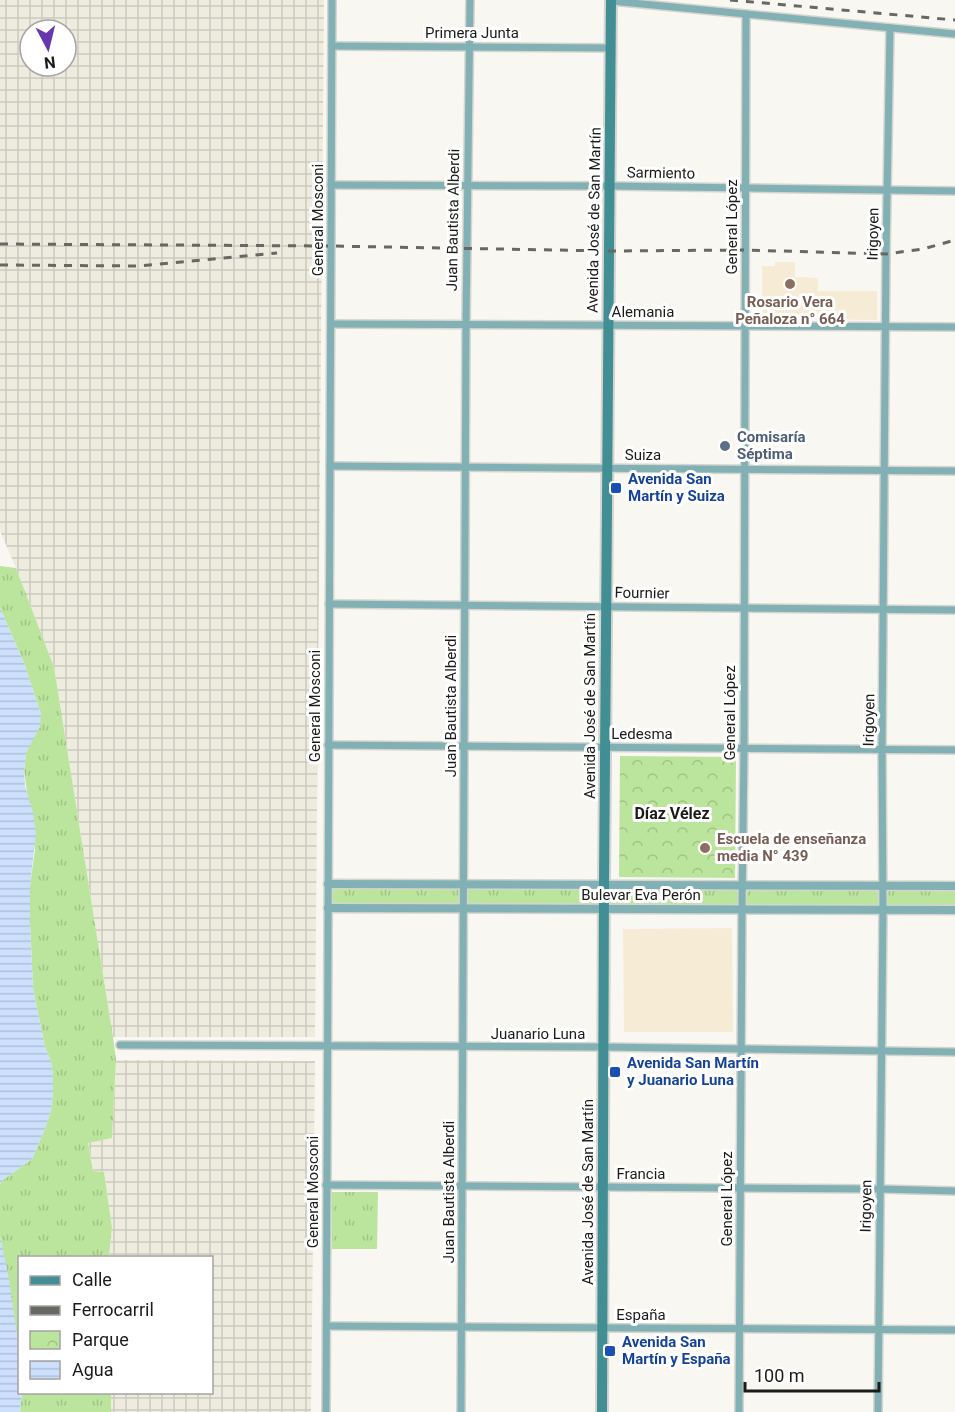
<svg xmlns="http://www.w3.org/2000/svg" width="955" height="1412" font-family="Roboto,sans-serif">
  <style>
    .industrial { fill: url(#industrial-grid); fill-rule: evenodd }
    .education { fill: #f6ecd6 }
    .grass { fill: url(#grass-tufts) }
    .park { fill: url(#park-crowns) }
    .water { fill: url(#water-rules) }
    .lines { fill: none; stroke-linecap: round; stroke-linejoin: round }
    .minor-casing { stroke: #d5d4ce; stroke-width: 10 }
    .tertiary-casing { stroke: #d5d4ce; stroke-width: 11 }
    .secondary-casing { stroke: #d5d4ce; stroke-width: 14 }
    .minor { stroke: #82b1b5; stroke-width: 7 }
    .tertiary { stroke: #82b1b5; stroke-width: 8 }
    .secondary { stroke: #418f95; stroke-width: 10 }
    .rail { stroke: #676764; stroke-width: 3; stroke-dasharray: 8 8; stroke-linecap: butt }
    .education-dot { fill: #8d6e63; stroke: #fff; stroke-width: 2 }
    .service-dot { fill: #5c6f8a; stroke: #fff; stroke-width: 2 }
    .transit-dot { fill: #1a4fb4; stroke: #fff; stroke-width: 2 }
    .labels { text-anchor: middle; stroke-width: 6; stroke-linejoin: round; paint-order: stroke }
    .street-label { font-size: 15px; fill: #1b1b19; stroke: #fff }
    .education-label { font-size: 15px; font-weight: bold; fill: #785e54; stroke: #fff }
    .service-label { font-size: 15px; font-weight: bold; fill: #4e5e75; stroke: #fff; text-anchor: start }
    .transit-label { font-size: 15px; font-weight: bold; fill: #164399; stroke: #fff; text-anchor: start }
    .neighbourhood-label { font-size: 16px; font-weight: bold; fill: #1b1b19; stroke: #fff }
  </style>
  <defs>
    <pattern id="industrial-grid" width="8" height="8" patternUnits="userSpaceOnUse" patternTransform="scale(1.5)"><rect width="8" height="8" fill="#eeecde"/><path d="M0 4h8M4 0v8" fill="none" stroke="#cccabe"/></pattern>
    <pattern id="grass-tufts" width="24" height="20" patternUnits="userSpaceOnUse" patternTransform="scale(1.5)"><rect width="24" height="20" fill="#bbe59c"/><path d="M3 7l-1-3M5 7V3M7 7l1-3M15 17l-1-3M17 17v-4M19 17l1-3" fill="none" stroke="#a0c486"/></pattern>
    <pattern id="park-crowns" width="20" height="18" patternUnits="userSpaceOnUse" patternTransform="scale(1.5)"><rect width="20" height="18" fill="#bbe59c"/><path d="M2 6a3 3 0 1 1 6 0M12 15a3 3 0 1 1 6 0" fill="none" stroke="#a0c486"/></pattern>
    <pattern id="water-rules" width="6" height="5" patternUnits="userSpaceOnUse" patternTransform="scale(1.5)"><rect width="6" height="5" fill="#cce0fd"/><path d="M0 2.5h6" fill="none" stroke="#afc0d8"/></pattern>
  </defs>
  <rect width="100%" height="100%" fill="#f8f7f1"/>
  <g class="industrial">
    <path d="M0 0H324L315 1037H113L54 667 16 568 0 531ZM30 30H66V66H30Z"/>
    <polygon points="116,1060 315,1061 311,1412 111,1412 111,1393 212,1392 212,1258 109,1257 112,1227 104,1172 93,1171 88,1142 112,1138"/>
  </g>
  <g class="education">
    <polygon points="775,262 795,262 795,277 818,278 818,291 877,291 877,320 762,319 762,266 775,266"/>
    <polygon points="732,928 733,1032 624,1032 623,929"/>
  </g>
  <g class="grass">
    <polygon points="0,566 16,568 54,667 113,1037 116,1060 112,1138 88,1143 93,1171 104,1172 112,1227 109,1257 20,1258 19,1349 0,1236 0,1184 4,1179 32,1159 46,1126 51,1110 53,1094 53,1075 51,1062 45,1047 33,989 30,922 30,886 35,850 24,770 26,753 41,714 24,663 0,608"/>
    <polygon points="328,884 955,886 955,910 328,908"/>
    <polygon points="332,1192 378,1192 377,1249 332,1249"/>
    <polygon points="22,1393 111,1393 111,1412 20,1412"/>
  </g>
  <polygon class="park" points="620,756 736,757 735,878 619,877"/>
  <g class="water">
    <polygon points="0,608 24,663 41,714 40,727 26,753 24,770 25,786 33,812 36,833 30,886 30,922 33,989 45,1047 51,1062 53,1075 53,1094 51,1110 46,1126 32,1159 4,1179 0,1184"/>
    <polygon points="0,1236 9,1279 19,1349 20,1392 22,1393 20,1412 0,1412"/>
  </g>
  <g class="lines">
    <defs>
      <g id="minor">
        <polyline points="611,1 955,34"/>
        <polyline points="332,46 611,48"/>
        <polyline points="331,185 610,186 955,191"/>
        <polyline points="331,324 955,327"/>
        <polyline points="330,466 955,471"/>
        <polyline points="329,604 955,610"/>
        <polyline points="328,745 955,750"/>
        <polyline points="120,1045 603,1047 955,1052"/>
        <polyline points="326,1185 880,1189 955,1191"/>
        <polyline points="327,1326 955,1330"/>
        <polyline points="326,1412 332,0"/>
        <polyline points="461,1412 466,325 470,0"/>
        <polyline points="739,1412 742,909 744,748 746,14"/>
        <polyline points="878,1412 883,910 882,749 886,254 890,28"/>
      </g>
      <g id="tertiary">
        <polyline points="328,884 955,886"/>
        <polyline points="328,908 955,910"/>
      </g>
      <polyline id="secondary" points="602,1412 604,885 611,0"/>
    </defs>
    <use href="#minor" class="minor-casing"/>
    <use href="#tertiary" class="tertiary-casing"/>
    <use href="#secondary" class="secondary-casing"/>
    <use href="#minor" class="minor"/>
    <use href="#tertiary" class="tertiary"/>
    <use href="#secondary" class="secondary"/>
    <g class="rail">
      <polyline points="730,0 955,20"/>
      <polyline points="0,244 331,246 609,251 745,250 886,254 923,249 955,240"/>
      <polyline points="0,265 138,266 277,253"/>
    </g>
  </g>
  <g class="education-dot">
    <circle cx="790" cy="284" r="6"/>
    <circle cx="705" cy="848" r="6"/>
  </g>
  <circle class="service-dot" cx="725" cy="446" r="6"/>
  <g class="transit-dot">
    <rect x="610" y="482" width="12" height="12" rx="3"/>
    <rect x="609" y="1066" width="12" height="12" rx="3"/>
    <rect x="604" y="1345" width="12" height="12" rx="3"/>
  </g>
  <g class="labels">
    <g class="street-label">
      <text x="472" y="38">Primera Junta</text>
      <text transform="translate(661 173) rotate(1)" y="5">Sarmiento</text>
      <text transform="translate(318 220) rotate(-90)" y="5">General Mosconi</text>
      <text transform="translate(453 220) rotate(-89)" y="5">Juan Bautista Alberdi</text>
      <text transform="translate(594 220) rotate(-89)" y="5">Avenida José de San Martín</text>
      <text transform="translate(732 227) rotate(-90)" y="5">General López</text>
      <text transform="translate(873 234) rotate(-89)" y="5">Irigoyen</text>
      <text x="643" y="317">Alemania</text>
      <text x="643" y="460">Suiza</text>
      <text transform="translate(642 593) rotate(1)" y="5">Fournier</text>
      <text transform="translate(315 706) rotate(-90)" y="5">General Mosconi</text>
      <text transform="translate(451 706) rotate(-90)" y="5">Juan Bautista Alberdi</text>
      <text transform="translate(590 706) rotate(-90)" y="5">Avenida José de San Martín</text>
      <text transform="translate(730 713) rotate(-90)" y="5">General López</text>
      <text transform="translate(869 720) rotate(-89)" y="5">Irigoyen</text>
      <text x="642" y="739">Ledesma</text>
      <text x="641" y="900">Bulevar Eva Perón</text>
      <text x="538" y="1039">Juanario Luna</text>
      <text x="641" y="1179">Francia</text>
      <text transform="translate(313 1192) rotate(-90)" y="5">General Mosconi</text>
      <text transform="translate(449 1192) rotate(-90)" y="5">Juan Bautista Alberdi</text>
      <text transform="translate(588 1192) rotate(-90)" y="5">Avenida José de San Martín</text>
      <text transform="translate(727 1199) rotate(-90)" y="5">General López</text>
      <text transform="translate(866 1206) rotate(-89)" y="5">Irigoyen</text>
      <text x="641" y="1320">España</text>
    </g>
    <g class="education-label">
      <text x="790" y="307">Rosario Vera<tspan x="790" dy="17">Peñaloza n° 664</tspan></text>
      <text x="717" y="844" text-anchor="start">Escuela de enseñanza<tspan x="717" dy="17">media N° 439</tspan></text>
    </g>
    <g class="service-label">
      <text x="737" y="442">Comisaría<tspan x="737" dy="17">Séptima</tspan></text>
    </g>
    <g class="transit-label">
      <text x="628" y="484">Avenida San<tspan x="628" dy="17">Martín y Suiza</tspan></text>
      <text x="627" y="1068">Avenida San Martín<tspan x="627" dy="17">y Juanario Luna</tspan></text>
      <text x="622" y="1347">Avenida San<tspan x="622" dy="17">Martín y España</tspan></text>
    </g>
    <g class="neighbourhood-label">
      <text x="672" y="819">Díaz Vélez</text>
    </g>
  </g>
  <rect x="18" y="1256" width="195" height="138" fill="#ffffff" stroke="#a4a4a3" stroke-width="1.5"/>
  <rect x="30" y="1276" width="30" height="9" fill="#418f95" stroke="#a4a4a3" stroke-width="1.5"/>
  <text x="72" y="1286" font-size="18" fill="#1b1b19">Calle</text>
  <rect x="30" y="1306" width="30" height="9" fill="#676764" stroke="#a4a4a3" stroke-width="1.5"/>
  <text x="72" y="1316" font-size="18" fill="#1b1b19">Ferrocarril</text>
  <rect x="30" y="1331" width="30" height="18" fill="url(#park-crowns)" stroke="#a4a4a3" stroke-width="1.5"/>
  <text x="72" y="1346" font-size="18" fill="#1b1b19">Parque</text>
  <rect x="30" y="1361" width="30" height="18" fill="url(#water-rules)" stroke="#a4a4a3" stroke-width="1.5"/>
  <text x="72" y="1376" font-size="18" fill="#1b1b19">Agua</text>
  <g transform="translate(48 48) rotate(173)"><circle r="28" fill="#ffffff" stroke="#a4a4a3" stroke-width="1.5"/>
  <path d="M0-4.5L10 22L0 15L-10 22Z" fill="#6637af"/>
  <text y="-9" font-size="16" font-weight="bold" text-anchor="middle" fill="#1b1b19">N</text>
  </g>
  <path d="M745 1382v9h134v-9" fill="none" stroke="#1b1b19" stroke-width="3"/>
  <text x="754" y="1382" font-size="18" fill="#1b1b19" stroke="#ffffff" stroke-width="4.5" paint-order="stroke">100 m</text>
</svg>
